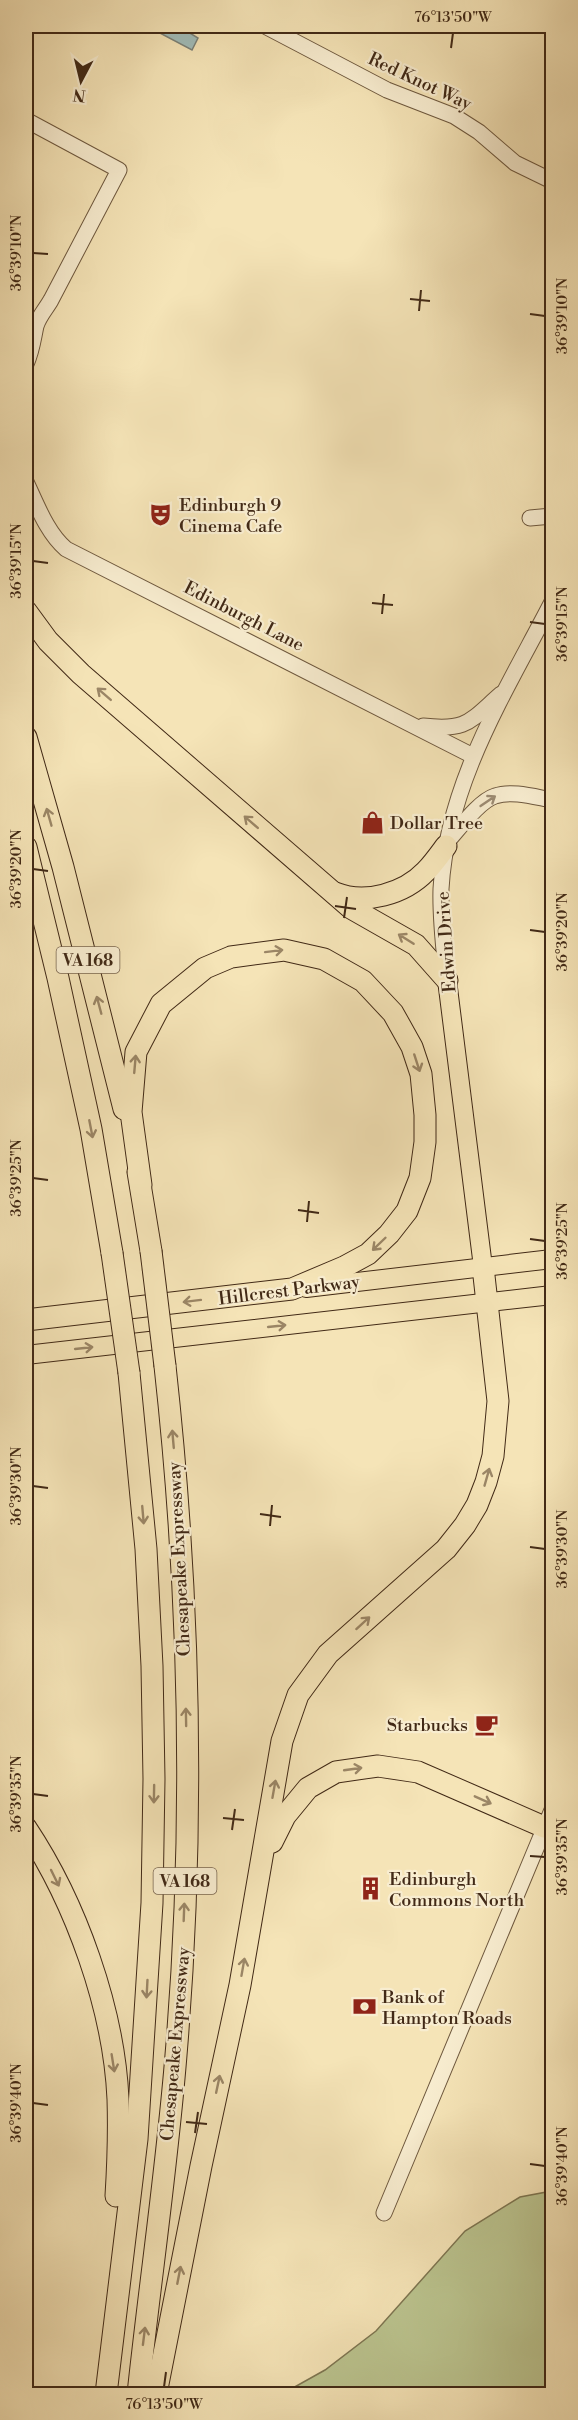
<svg xmlns="http://www.w3.org/2000/svg" width="578" height="2420" font-family="'Libre Bodoni',serif">
  <style>
    .green { fill: #bbc48f; stroke: #7e7652; stroke-width: 1.5 }
    .water { fill: #a0bcb9; stroke: #7a8178; stroke-width: 1.5 }
    .lines { fill: none; stroke-linecap: round; stroke-linejoin: round }
    .minor-casing { stroke: #6e583e; stroke-width: 17 }
    .major-casing { stroke: #412916; stroke-width: 20 }
    .highway-casing { stroke: #412916; stroke-width: 23 }
    .minor { stroke: #f8edd0; stroke-width: 15 }
    .major { stroke: #f5e4b7; stroke-width: 18 }
    .highway { stroke: #f5e4b7; stroke-width: 21 }
    .highway-bridge-casing { stroke: #412916; stroke-width: 23; stroke-linecap: butt }
    .highway-bridge { stroke: #f5e4b7; stroke-width: 21 }
    .oneway { stroke: #9b8666 }
    .oneway2 { stroke: #9c8b73 }
    .ticks { fill: none; stroke: #412916; stroke-width: 2 }
    .labels { text-anchor: middle; stroke-width: 4.5; stroke-linejoin: round; paint-order: stroke }
    .shield { fill: #f8edd0; stroke: #78644e; stroke-width: 1.5 }
    .shield-label { font-size: 16px; font-weight: bold; fill: #412916 }
    .street-label { font-size: 18px; fill: #412916; stroke: #f8edd0 }
    .poi-label { font-size: 18px; fill: #412916; stroke: #f8edd0; text-anchor: start }
    .neatline { fill: none; stroke: #412916; stroke-width: 2 }
    .ticks-label { font-size: 15px; text-anchor: middle; fill: #412916 }
  </style>
  <rect width="100%" height="100%" fill="#f5e4b7"/>
  <filter id="stains"><feTurbulence type="fractalNoise" baseFrequency=".00333" numOctaves="4"/><feColorMatrix values="0 0 0 0 .2 0 0 0 0 .09 0 0 0 0 .02 0 0 0 .5 -.17"/></filter>
  <radialGradient id="worn" r=".72"><stop offset=".6" stop-color="#630" stop-opacity="0"/><stop offset="1" stop-color="#630" stop-opacity=".3"/></radialGradient>
  <polygon class="green" points="552,2191 552,2394 282,2394 325,2370 376,2331 465,2231 520,2197"/>
  <polygon class="water" points="154,26 185,26 185,30 198,38 192,50 156,31 158,28"/>
  <g class="lines">
    <defs>
      <g id="minor">
        <polyline points="265,26 387,90 454,116 479,132 515,163 552,181"/>
        <polyline points="26,29 28,26"/>
        <path d="M26 120 119 170 51 300C46 309 39 316 36 326 33 340 32 351 26 364"/>
        <path d="M26 482C37 505 47 533 66 549L473 756"/>
        <polyline points="530,518 552,516"/>
        <path d="M423 726C467 731 469 722 501 694"/>
        <path d="M447 842C459 829 479 801 495 796 512 790 535 797 552 800"/>
        <path d="M447 980C444 949 440 920 441 889 447 783 505 693 552 602"/>
        <polyline points="384,2213 552,1810"/>
      </g>
      <g id="major">
        <polyline points="447,980 483,1267"/>
        <polyline points="306,1288 552,1259"/>
        <polyline points="26,1355 552,1295"/>
      </g>
      <g id="highway">
        <polyline points="26,611 48,641 81,674 351,908 416,945 447,980"/>
        <polyline points="26,737 63,867 124,1109"/>
        <polyline points="26,847 58,978 91,1129 112,1253"/>
        <path d="M335 893C365 905 404 894 426 871 433 864 440 854 446 846"/>
        <polyline points="138,1172 151,1251"/>
        <polyline points="26,1320 292,1289 344,1267 368,1254 389,1234 407,1211 420,1178 425,1142 425,1115 421,1074 412,1047 393,1013 363,981 324,959 284,950 231,957 205,968 161,1004 136,1052 131,1112 141,1185"/>
        <path d="M26 1828C76 1903 114 2009 118 2099 119 2131 118 2164 116 2196"/>
        <polyline points="272,1842 285,1816 308,1788 336,1772 378,1766 418,1772 544,1827"/>
        <polyline points="106,2394 137,2139 152,1903 154,1779 152,1666 146,1549 129,1373"/>
        <path d="M138 2394C150 2281 167 2168 176 2055 195 1828 190 1593 165 1366"/>
        <polyline points="156,2394 201,2166 240,1985 282,1741 298,1695 328,1654 446,1549 465,1525 477,1505 486,1482 493,1456 498,1401 483,1267"/>
      </g>
    </defs>
    <use href="#minor" class="minor-casing"/>
    <use href="#major" class="major-casing"/>
    <use href="#highway" class="highway-casing"/>
    <use href="#minor" class="minor"/>
    <use href="#major" class="major"/>
    <use href="#highway" class="highway"/>
    <defs>
      <g id="highway-bridge">
        <polyline points="151,1251 165,1366"/>
        <polyline points="112,1253 129,1373"/>
      </g>
    </defs>
    <use href="#highway-bridge" class="highway-bridge-casing"/>
    <use href="#highway-bridge" class="highway-bridge"/>
  </g>
  <defs><path id="oneway-shaft" d="M-6 0H5M1.5-3L5.5 0L1.5 3" fill="none" stroke-width="1.6" stroke-linecap="round" stroke-linejoin="round" transform="scale(1.5)"/></defs>
  <g class="oneway">
    <use href="#oneway-shaft" transform="translate(104 694) rotate(-139)"/>
    <use href="#oneway-shaft" transform="translate(49 817) rotate(-106)"/>
    <use href="#oneway-shaft" transform="translate(251 822) rotate(-139)"/>
    <use href="#oneway-shaft" transform="translate(406 939) rotate(-148)"/>
    <use href="#oneway-shaft" transform="translate(274 951) rotate(-7)"/>
    <use href="#oneway-shaft" transform="translate(99 1005) rotate(-105)"/>
    <use href="#oneway-shaft" transform="translate(417 1063) rotate(72)"/>
    <use href="#oneway-shaft" transform="translate(135 1064) rotate(-85)"/>
    <use href="#oneway-shaft" transform="translate(91 1129) rotate(79)"/>
    <use href="#oneway-shaft" transform="translate(379 1244) rotate(136)"/>
    <use href="#oneway-shaft" transform="translate(192 1301) rotate(173)"/>
    <use href="#oneway-shaft" transform="translate(277 1326) rotate(-6)"/>
    <use href="#oneway-shaft" transform="translate(84 1348) rotate(-6)"/>
    <use href="#oneway-shaft" transform="translate(173 1439) rotate(-95)"/>
    <use href="#oneway-shaft" transform="translate(487 1477) rotate(-74)"/>
    <use href="#oneway-shaft" transform="translate(143 1515) rotate(85)"/>
    <use href="#oneway-shaft" transform="translate(363 1623) rotate(-42)"/>
    <use href="#oneway-shaft" transform="translate(186 1717) rotate(-91)"/>
    <use href="#oneway-shaft" transform="translate(353 1769) rotate(-8)"/>
    <use href="#oneway-shaft" transform="translate(274 1789) rotate(-80)"/>
    <use href="#oneway-shaft" transform="translate(154 1794) rotate(91)"/>
    <use href="#oneway-shaft" transform="translate(483 1800) rotate(24)"/>
    <use href="#oneway-shaft" transform="translate(55 1878) rotate(64)"/>
    <use href="#oneway-shaft" transform="translate(184 1912) rotate(-88)"/>
    <use href="#oneway-shaft" transform="translate(243 1967) rotate(-80)"/>
    <use href="#oneway-shaft" transform="translate(147 1989) rotate(93)"/>
    <use href="#oneway-shaft" transform="translate(113 2063) rotate(81)"/>
    <use href="#oneway-shaft" transform="translate(218 2084) rotate(-78)"/>
    <use href="#oneway-shaft" transform="translate(179 2275) rotate(-79)"/>
    <use href="#oneway-shaft" transform="translate(144 2336) rotate(-83)"/>
  </g>
  <use class="oneway2" href="#oneway-shaft" transform="translate(488 801) rotate(-34)"/>
  <path class="ticks" d="M451 48 453 33M33 253 48 254M410 299 430 301M419 311 421 290M530 314 545 316M33 561 48 563M372 603 393 605M382 614 384 594M530 622 545 624M33 869 48 871M335 906 356 909M344 918 347 897M530 930 545 932M33 1178 48 1180M298 1210 319 1213M307 1222 309 1201M530 1239 545 1241M33 1486 48 1488M260 1514 281 1517M270 1526 272 1505M530 1547 545 1549M33 1794 48 1796M223 1818 244 1820M232 1830 235 1809M530 1856 545 1857M33 2103 48 2105M186 2122 207 2124M195 2133 198 2112M530 2164 545 2166M164 2387 166 2372"/>
  <defs>
    <symbol id="theatre-bare" viewBox="-9 -9 18 18"><path d="M-5-5.5Q0-4 5-5.5V0Q5 5 0 6Q-5 5-5 0ZM-3.3-2.5H-1v1.5H-3.3ZM1-2.5H3.3v1.5H1ZM-2.8 1Q0 5.5 2.8 1Z" fill="#8f2418" stroke="#f8edd0" stroke-width="2.5" paint-order="stroke"/></symbol>
    <symbol id="shop-bare" viewBox="-9 -9 18 18"><path d="M-5-2.5h2.3a2.7 3.5 0 0 1 5.4 0H5L5.5 6h-11ZM-1.5-2.5h3a1.5 2.3 0 0 0-3 0Z" fill="#8f2418" stroke="#f8edd0" stroke-width="2.5" paint-order="stroke"/></symbol>
    <symbol id="cafe-bare" viewBox="-9 -9 18 18"><path d="M-5.5-4.5H6V0H3Q3 3.5 0 3.5H-2.5Q-5.5 3.5-5.5 0ZM3-3.2v2h1.7v-2ZM-6 4.5H4V6H-6Z" fill="#8f2418" stroke="#f8edd0" stroke-width="2.5" paint-order="stroke"/></symbol>
    <symbol id="building-bare" viewBox="-9 -9 18 18"><path d="M-4-6H4V6H1V3H-1V6H-4ZM-2.5-4.3h1.7v1.8h-1.7ZM.8-4.3h1.7v1.8H.8ZM-2.5-1h1.7V.8h-1.7ZM.8-1h1.7V.8H.8Z" fill="#8f2418" stroke="#f8edd0" stroke-width="2.5" paint-order="stroke"/></symbol>
    <symbol id="bank-bare" viewBox="-9 -9 18 18"><path d="M-6-4H6V4H-6ZM0-2.3a2.3 2.3 0 1 0 0 4.6a2.3 2.3 0 1 0 0-4.6Z" fill="#8f2418" stroke="#f8edd0" stroke-width="2.5" paint-order="stroke"/></symbol>
  </defs>
  <g fill-rule="evenodd">
    <use href="#theatre-bare" x="144" y="498" width="33" height="33"/>
    <use href="#shop-bare" x="356" y="806" width="33" height="33"/>
    <use href="#cafe-bare" x="470" y="1708" width="33" height="33"/>
    <use href="#building-bare" x="354" y="1872" width="33" height="33"/>
    <use href="#bank-bare" x="348" y="1990" width="33" height="33"/>
  </g>
  <g class="labels">
    <g class="shield">
      <rect x="56.5" y="947" width="63" height="26" rx="4.5"/>
      <rect x="153.5" y="1868" width="63" height="26" rx="4.5"/>
    </g>
    <g class="shield-label">
      <text x="88" y="966">VA 168</text>
      <text x="185" y="1887">VA 168</text>
    </g>
    <g class="street-label">
      <text transform="translate(420 81) rotate(25)" y="6">Red Knot Way</text>
      <text transform="translate(244 616) rotate(27)" y="6">Edinburgh Lane</text>
      <text transform="translate(446 942) rotate(-94)" y="6">Edwin Drive</text>
      <text transform="translate(289 1290) rotate(-7)" y="6">Hillcrest Parkway</text>
      <text transform="translate(179 1559) rotate(-93)" y="6">Chesapeake Expressway</text>
      <text transform="translate(175 2044) rotate(-85)" y="6">Chesapeake Expressway</text>
    </g>
    <g class="poi-label">
      <text x="179" y="511">Edinburgh 9<tspan x="179" dy="21">Cinema Cafe</tspan></text>
      <text x="390" y="829">Dollar Tree</text>
      <text x="468" y="1731" text-anchor="end">Starbucks</text>
      <text x="389" y="1885">Edinburgh<tspan x="389" dy="21">Commons North</tspan></text>
      <text x="382" y="2003">Bank of<tspan x="382" dy="21">Hampton Roads</tspan></text>
    </g>
  </g>
  <rect width="578" height="2420" fill="none" stroke="#f5e4b7" stroke-width="66"/>
  <g transform="translate(81 81) rotate(187)" stroke="#f8edd0" stroke-width="4.5" paint-order="stroke">
  <path d="M0-4.5L10 22L0 15L-10 22Z" fill="#412916"/>
  <text y="-9" font-size="16" font-weight="bold" text-anchor="middle" fill="#412916">N</text>
  </g>
  <rect x="33" y="33" width="512" height="2354" class="neatline"/>
  <g class="ticks-label">
    <text x="453" y="22">76°13'50"W</text>
    <text transform="translate(16 253) rotate(-90)" y="5">36°39'10"N</text>
    <text transform="translate(562 316) rotate(-90)" y="5">36°39'10"N</text>
    <text transform="translate(16 561) rotate(-90)" y="5">36°39'15"N</text>
    <text transform="translate(562 624) rotate(-90)" y="5">36°39'15"N</text>
    <text transform="translate(16 869) rotate(-90)" y="5">36°39'20"N</text>
    <text transform="translate(562 932) rotate(-90)" y="5">36°39'20"N</text>
    <text transform="translate(16 1178) rotate(-90)" y="5">36°39'25"N</text>
    <text transform="translate(562 1241) rotate(-90)" y="5">36°39'25"N</text>
    <text transform="translate(16 1486) rotate(-90)" y="5">36°39'30"N</text>
    <text transform="translate(562 1549) rotate(-90)" y="5">36°39'30"N</text>
    <text transform="translate(16 1794) rotate(-90)" y="5">36°39'35"N</text>
    <text transform="translate(562 1857) rotate(-90)" y="5">36°39'35"N</text>
    <text transform="translate(16 2103) rotate(-90)" y="5">36°39'40"N</text>
    <text transform="translate(562 2166) rotate(-90)" y="5">36°39'40"N</text>
    <text x="164" y="2409">76°13'50"W</text>
  </g>
  <rect width="100%" height="100%" filter="url(#stains)"/>
  <rect width="100%" height="100%" fill="url(#worn)"/>
</svg>
